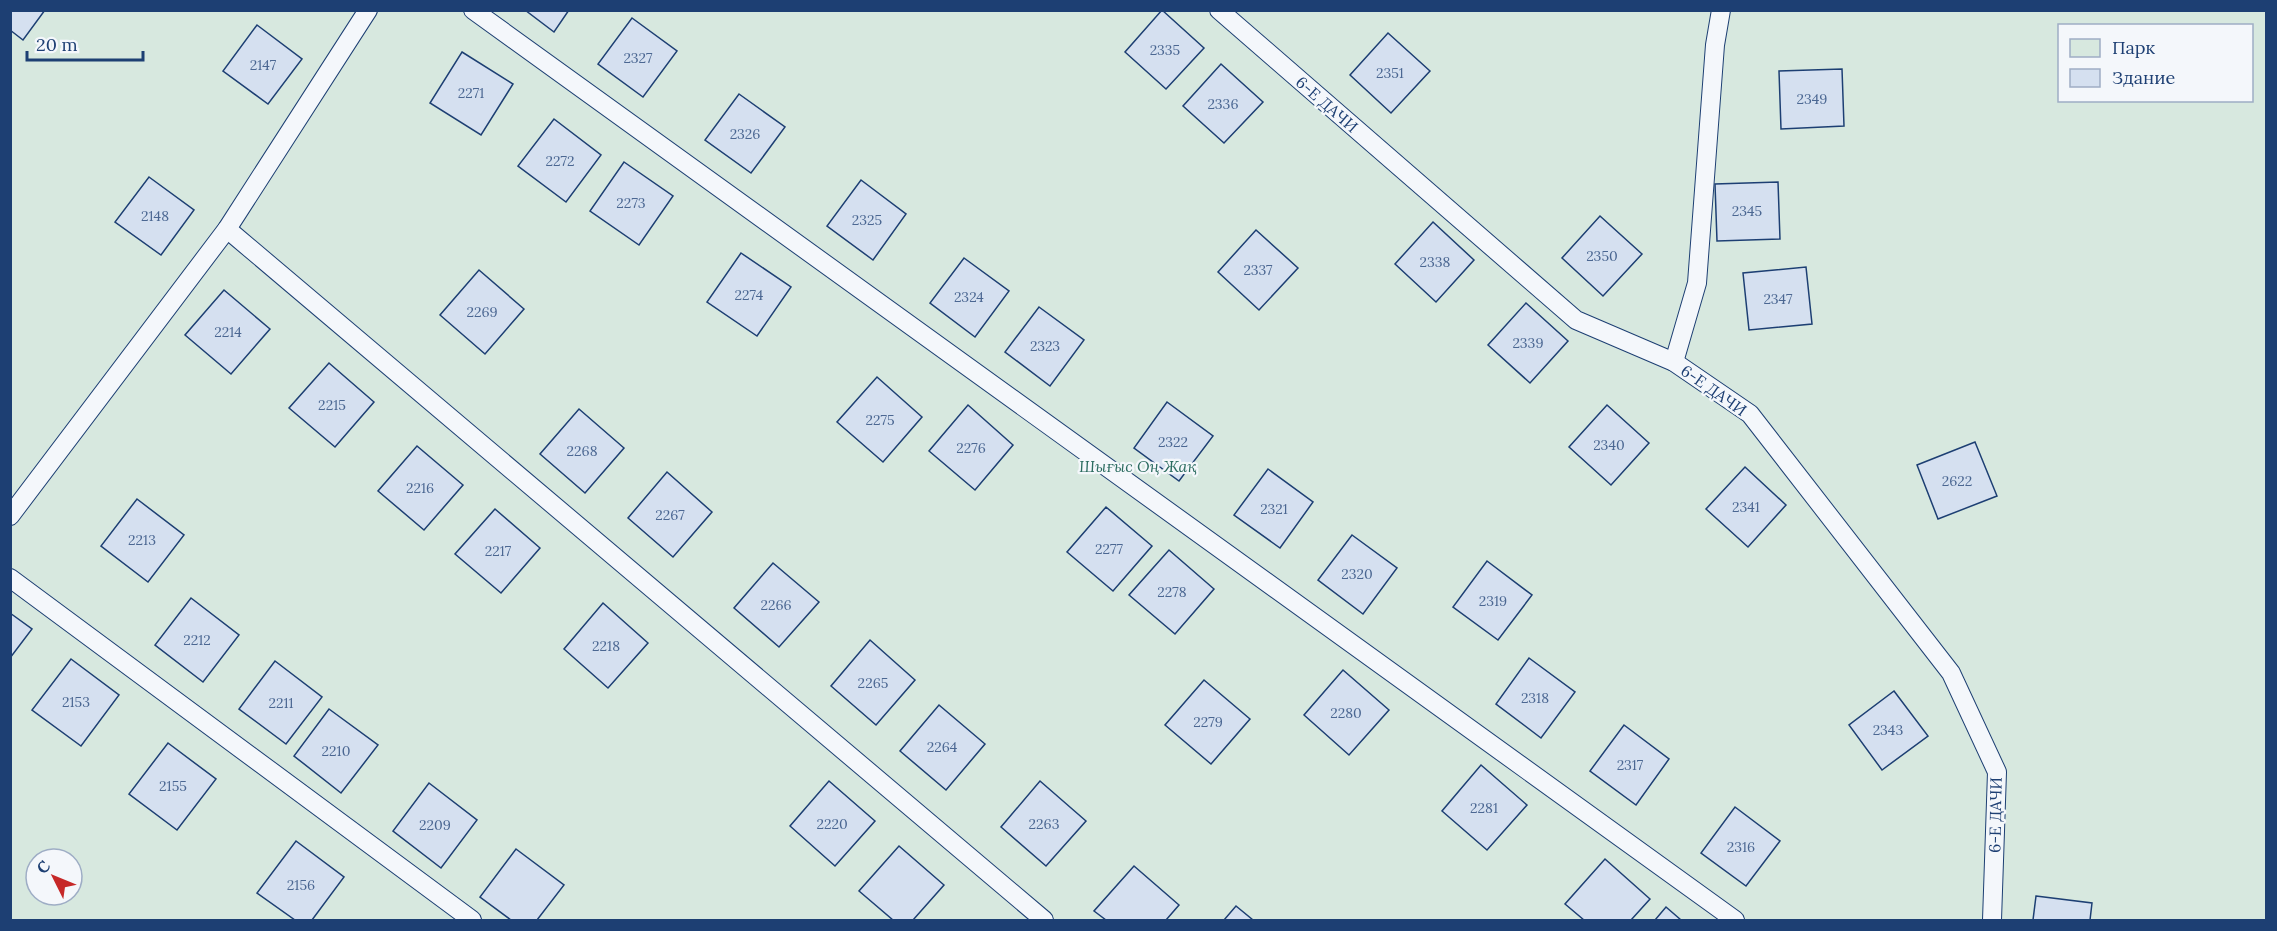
<svg xmlns="http://www.w3.org/2000/svg" width="2277" height="931" font-family="Lora,serif">
  <style>
    .green { fill: #d7e8df; stroke: #687fa3; stroke-width: 1.5; fill-rule: evenodd }
    .building { fill: #d5e0f0; stroke: #1d3f73; stroke-width: 1.5 }
    .lines { fill: none; stroke-linecap: round; stroke-linejoin: round }
    .service-casing { stroke: #1d3f73; stroke-width: 20 }
    .service { stroke: #f4f7fb; stroke-width: 18 }
    .labels { text-anchor: middle; stroke-width: 4.5; stroke-linejoin: round; paint-order: stroke }
    .number-label { font-size: 14px; fill: #4b6792 }
    .street-label { font-size: 16px; fill: #1d3f73; stroke: #f4f7fb }
    .park-label { font-size: 16px; font-style: italic; fill: #2c6c60; stroke: #f4f7fb }
  </style>
  <rect width="100%" height="100%" fill="#f4f7fb"/>
  <path class="green" d="M11 11H2266V920H11ZM2060 26H2252V100H2060ZM36 859H72V895H36Z"/>
  <g class="building">
    <polygon points="10,10 45,10 23,40 10,30"/>
    <polygon points="525,10 569,10 554,32"/>
    <polygon points="1162,10 1204,48 1166,89 1125,52"/>
    <polygon points="632,18 677,51 643,97 598,64"/>
    <polygon points="257,25 302,59 268,104 223,71"/>
    <polygon points="1388,33 1430,71 1391,113 1350,75"/>
    <polygon points="462,52 513,84 481,135 430,103"/>
    <polygon points="1221,64 1263,102 1224,143 1183,106"/>
    <polygon points="1842,69 1844,126 1781,129 1779,71"/>
    <polygon points="739,94 785,127 751,173 705,140"/>
    <polygon points="554,119 601,155 566,202 518,166"/>
    <polygon points="624,162 673,196 639,245 590,211"/>
    <polygon points="149,177 194,210 161,255 115,222"/>
    <polygon points="861,180 906,214 873,260 827,226"/>
    <polygon points="1778,182 1780,239 1717,241 1715,184"/>
    <polygon points="1600,216 1642,254 1603,296 1562,258"/>
    <polygon points="1433,222 1474,260 1436,302 1395,264"/>
    <polygon points="1256,230 1298,268 1259,310 1218,272"/>
    <polygon points="741,253 791,287 757,336 707,302"/>
    <polygon points="964,258 1009,291 975,337 930,303"/>
    <polygon points="1806,267 1812,324 1749,330 1743,273"/>
    <polygon points="479,270 524,309 485,354 440,315"/>
    <polygon points="224,290 270,329 231,374 185,335"/>
    <polygon points="1526,303 1568,341 1530,383 1488,345"/>
    <polygon points="1039,307 1084,340 1050,386 1005,352"/>
    <polygon points="329,363 374,402 335,447 289,408"/>
    <polygon points="877,377 922,417 883,462 837,422"/>
    <polygon points="1167,402 1213,436 1179,481 1134,448"/>
    <polygon points="968,405 1013,445 975,490 929,451"/>
    <polygon points="1607,405 1649,443 1611,485 1569,447"/>
    <polygon points="579,409 624,448 585,493 540,454"/>
    <polygon points="1975,442 1997,496 1938,519 1917,465"/>
    <polygon points="417,446 463,485 424,530 378,491"/>
    <polygon points="1745,467 1786,505 1748,547 1706,509"/>
    <polygon points="1268,469 1313,502 1280,548 1234,515"/>
    <polygon points="667,472 712,512 673,557 628,518"/>
    <polygon points="137,499 184,535 148,582 101,546"/>
    <polygon points="1106,507 1152,546 1113,591 1067,552"/>
    <polygon points="495,509 540,548 501,593 455,554"/>
    <polygon points="1352,535 1397,568 1363,614 1318,580"/>
    <polygon points="1169,550 1214,589 1175,634 1129,595"/>
    <polygon points="1487,561 1532,595 1498,640 1453,607"/>
    <polygon points="773,563 819,602 779,647 734,608"/>
    <polygon points="191,598 239,635 203,682 155,645"/>
    <polygon points="603,603 648,643 608,688 564,649"/>
    <polygon points="10,613 32,629 10,658"/>
    <polygon points="870,640 915,680 876,725 831,686"/>
    <polygon points="1529,658 1575,692 1541,738 1496,704"/>
    <polygon points="71,659 119,695 81,746 32,710"/>
    <polygon points="275,661 322,697 286,744 239,709"/>
    <polygon points="1343,670 1389,710 1349,755 1304,715"/>
    <polygon points="1204,680 1250,719 1211,764 1165,725"/>
    <polygon points="1894,691 1928,736 1882,770 1849,725"/>
    <polygon points="939,705 985,744 946,790 900,751"/>
    <polygon points="329,709 378,745 341,793 294,756"/>
    <polygon points="1624,725 1669,759 1636,805 1590,771"/>
    <polygon points="168,743 216,779 177,830 129,794"/>
    <polygon points="1481,765 1527,805 1487,850 1442,811"/>
    <polygon points="829,781 875,821 835,866 790,826"/>
    <polygon points="1040,781 1086,821 1046,866 1001,827"/>
    <polygon points="429,783 477,820 441,868 393,831"/>
    <polygon points="1735,807 1780,841 1746,886 1701,853"/>
    <polygon points="296,841 344,877 312,920 295,920 257,893"/>
    <polygon points="899,846 944,885 913,920 893,920 859,891"/>
    <polygon points="516,849 564,885 537,920 511,920 480,897"/>
    <polygon points="1605,859 1650,899 1631,920 1584,920 1565,904"/>
    <polygon points="1134,866 1179,905 1166,920 1106,920 1094,911"/>
    <polygon points="2036,896 2092,903 2090,920 2033,920"/>
    <polygon points="1236,906 1253,920 1224,920"/>
    <polygon points="1666,907 1681,920 1655,920"/>
  </g>
  <g class="lines">
    <defs>
      <g id="service">
        <polyline points="473,10 1735,920"/>
        <polyline points="1219,10 1576,320 1674,362 1750,414 1951,673 1997,772 1992,920"/>
        <polyline points="227,229 1044,920"/>
        <polyline points="1674,362 1697,283 1715,45 1721,10"/>
        <polyline points="10,516 227,229 368,10"/>
        <polyline points="10,578 472,920"/>
      </g>
    </defs>
    <use href="#service" class="service-casing"/>
    <use href="#service" class="service"/>
  </g>
  <g class="labels">
    <g class="number-label">
      <text x="1165" y="55">2335</text>
      <text x="638" y="63">2327</text>
      <text x="263" y="70">2147</text>
      <text x="1390" y="78">2351</text>
      <text x="471" y="98">2271</text>
      <text x="1812" y="104">2349</text>
      <text x="1223" y="109">2336</text>
      <text x="745" y="139">2326</text>
      <text x="560" y="166">2272</text>
      <text x="631" y="208">2273</text>
      <text x="1747" y="216">2345</text>
      <text x="155" y="221">2148</text>
      <text x="867" y="225">2325</text>
      <text x="1602" y="261">2350</text>
      <text x="1435" y="267">2338</text>
      <text x="1258" y="275">2337</text>
      <text x="749" y="300">2274</text>
      <text x="969" y="302">2324</text>
      <text x="1778" y="304">2347</text>
      <text x="482" y="317">2269</text>
      <text x="228" y="337">2214</text>
      <text x="1528" y="348">2339</text>
      <text x="1045" y="351">2323</text>
      <text x="332" y="410">2215</text>
      <text x="880" y="425">2275</text>
      <text x="1173" y="447">2322</text>
      <text x="1609" y="450">2340</text>
      <text x="971" y="453">2276</text>
      <text x="582" y="456">2268</text>
      <text x="1957" y="486">2622</text>
      <text x="420" y="493">2216</text>
      <text x="1746" y="512">2341</text>
      <text x="1274" y="514">2321</text>
      <text x="670" y="520">2267</text>
      <text x="142" y="545">2213</text>
      <text x="1109" y="554">2277</text>
      <text x="498" y="556">2217</text>
      <text x="1357" y="579">2320</text>
      <text x="1172" y="597">2278</text>
      <text x="1493" y="606">2319</text>
      <text x="776" y="610">2266</text>
      <text x="197" y="645">2212</text>
      <text x="606" y="651">2218</text>
      <text x="873" y="688">2265</text>
      <text x="1535" y="703">2318</text>
      <text x="76" y="707">2153</text>
      <text x="281" y="708">2211</text>
      <text x="1346" y="718">2280</text>
      <text x="1208" y="727">2279</text>
      <text x="1888" y="735">2343</text>
      <text x="942" y="752">2264</text>
      <text x="336" y="756">2210</text>
      <text x="1630" y="770">2317</text>
      <text x="173" y="791">2155</text>
      <text x="1484" y="813">2281</text>
      <text x="832" y="829">2220</text>
      <text x="1044" y="829">2263</text>
      <text x="435" y="830">2209</text>
      <text x="1741" y="852">2316</text>
      <text x="301" y="890">2156</text>
    </g>
    <g class="street-label">
      <text transform="translate(1327 104) rotate(41)" y="6">6-Е ДАЧИ</text>
      <text transform="translate(1714 390) rotate(35)" y="6">6-Е ДАЧИ</text>
      <text transform="translate(1995 815) rotate(-89)" y="6">6-Е ДАЧИ</text>
    </g>
    <g class="park-label">
      <text x="1138" y="472">Шығыс Оң Жақ</text>
    </g>
  </g>
  <rect width="2277" height="931" fill="none" stroke="#1d3f73" stroke-width="24"/>
  <rect x="2058" y="24" width="195" height="78" fill="#f4f7fb" stroke="#9eadc5" stroke-width="1.5"/>
  <rect x="2070" y="39" width="30" height="18" fill="#d7e8df" stroke="#9eadc5" stroke-width="1.5"/>
  <text x="2112" y="54" font-size="18" fill="#1d3f73">Парк</text>
  <rect x="2070" y="69" width="30" height="18" fill="#d5e0f0" stroke="#9eadc5" stroke-width="1.5"/>
  <text x="2112" y="84" font-size="18" fill="#1d3f73">Здание</text>
  <g transform="translate(54 877) rotate(313)"><circle r="28" fill="#f4f7fb" stroke="#9eadc5" stroke-width="1.5"/>
  <path d="M0-4.5L10 22L0 15L-10 22Z" fill="#c62828"/>
  <text y="-9" font-size="16" font-weight="bold" text-anchor="middle" fill="#1d3f73">С</text>
  </g>
  <path d="M27 51v9h116v-9" fill="none" stroke="#1d3f73" stroke-width="3"/>
  <text x="36" y="51" font-size="18" fill="#1d3f73" stroke="#f4f7fb" stroke-width="4.5" paint-order="stroke">20 m</text>
</svg>
